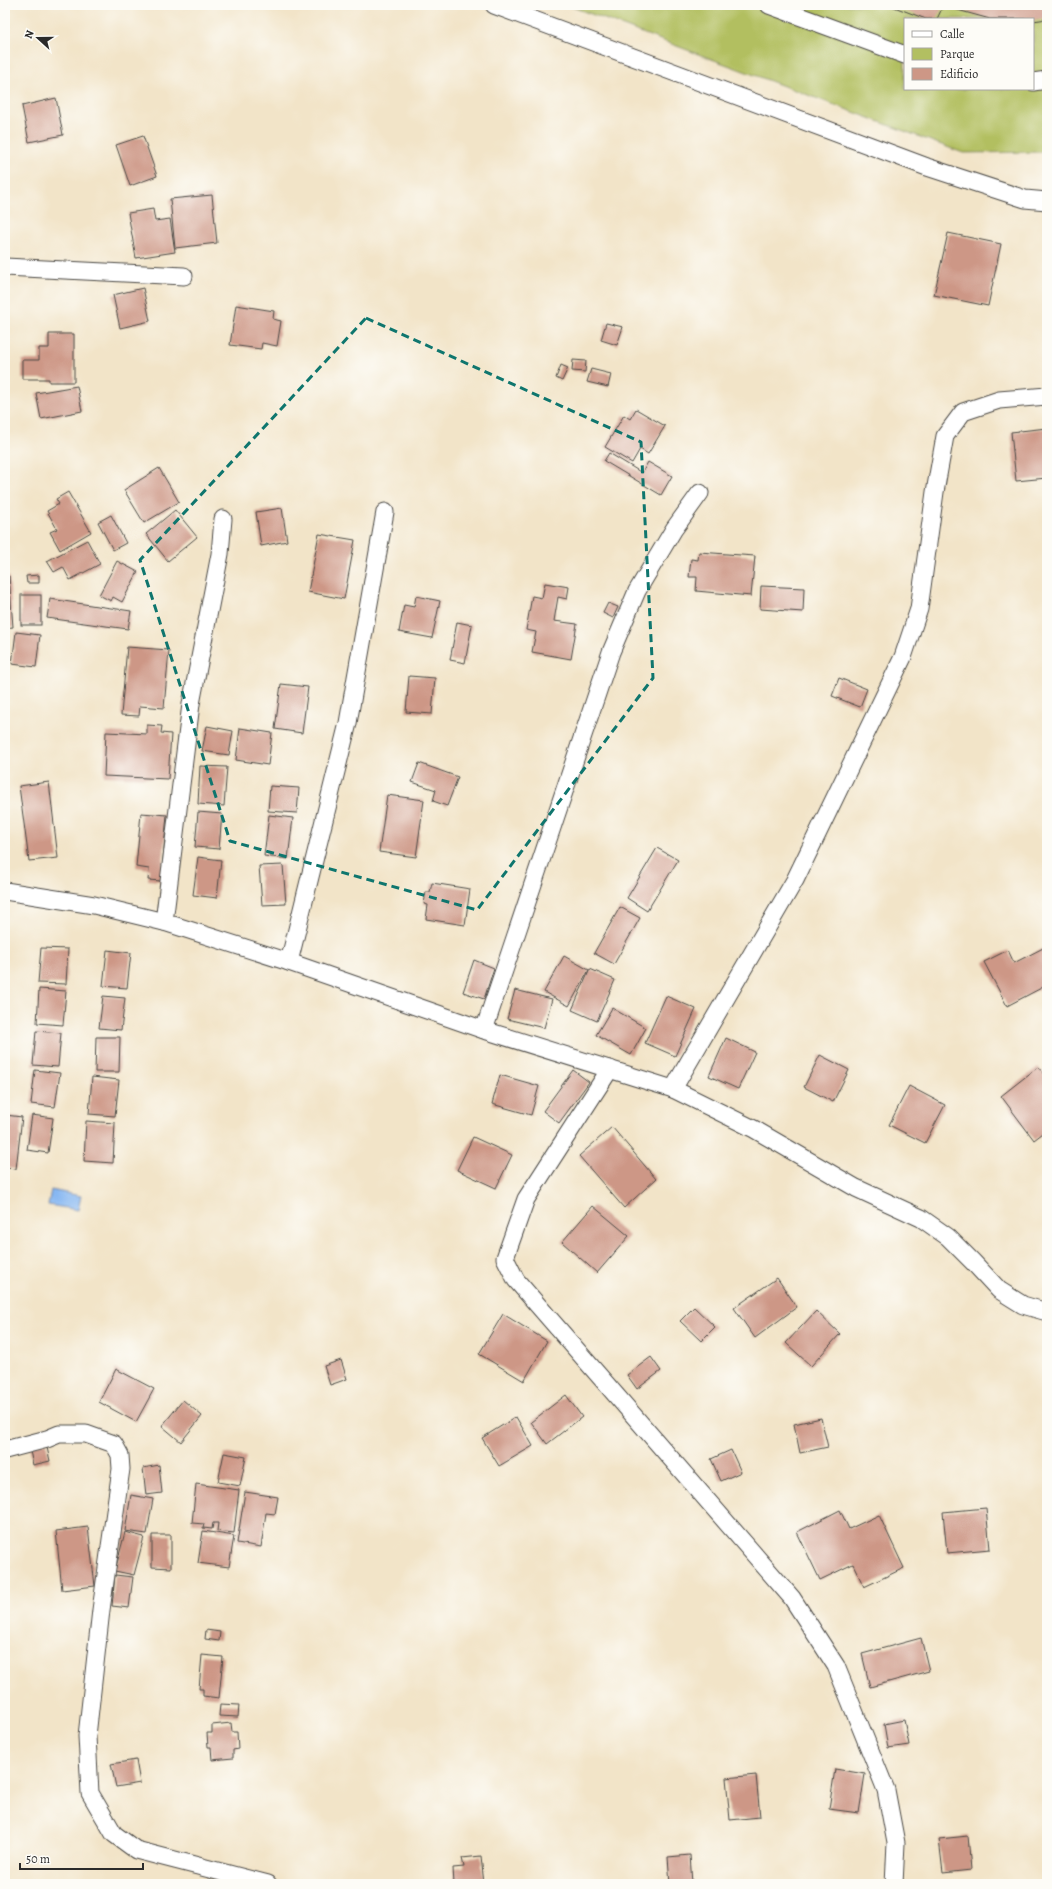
<svg xmlns="http://www.w3.org/2000/svg" width="1052" height="1889" font-family="Alegreya,serif">
  <style>
    .green { fill: #b2bf61; stroke: #6e7546; fill-rule: evenodd }
    .water { fill: #87b7f2; stroke: #59718e }
    .building { fill: #cd9786 }
    .lines { fill: none; stroke-linecap: round; stroke-linejoin: round }
    .minor-casing { stroke: #494743; stroke-width: 19 }
    .minor { stroke: #fff; stroke-width: 17 }
    .marked { fill: none; stroke: #0f766e; stroke-width: 3; stroke-dasharray: 8 5; stroke-linejoin: round }
  </style>
  <rect width="100%" height="100%" fill="#fdfcf7"/>
  <filter id="ink" filterUnits="userSpaceOnUse"><feTurbulence type="fractalNoise" baseFrequency=".025" numOctaves="2"/><feDisplacementMap in="SourceGraphic" scale="8" xChannelSelector="R" yChannelSelector="G"/><feConvolveMatrix kernelMatrix="1 2 1 2 8 2 1 2 1" color-interpolation-filters="sRGB"/></filter>
  <filter id="wash" filterUnits="userSpaceOnUse"><feTurbulence type="fractalNoise" baseFrequency=".012" numOctaves="4" result="noise"/><feDisplacementMap in="SourceGraphic" scale="16" xChannelSelector="R" yChannelSelector="G"/><feGaussianBlur stdDeviation="0.9" result="paint"/><feColorMatrix in="noise" values="0 0 0 0 0 0 0 0 0 0 0 0 0 0 0 0 0 1.4 0 .05"/><feComposite in="paint" operator="in"/></filter>
  <g filter="url(#wash)">
    <rect width="100%" height="100%" fill="#f2e4c8"/>
    <path class="green" d="M567 5H1047V152L963 153ZM905 19H1033V89H905Z"/>
    <polygon class="water" points="51,1190 81,1196 78,1210 48,1205"/>
    <g id="blocks">
      <g class="building">
        <polygon points="889,5 1047,5 1047,19 1033,21 1033,19 990,19 943,6 937,19 926,19"/>
        <polygon points="56,98 63,135 29,142 22,106"/>
        <polygon points="143,136 157,176 130,186 116,145"/>
        <polygon points="212,195 217,243 175,248 170,199"/>
        <polygon points="153,209 155,221 170,219 175,252 136,258 128,213"/>
        <polygon points="948,233 1001,244 988,306 934,295"/>
        <polygon points="143,288 150,321 120,328 113,295"/>
        <polygon points="236,305 274,311 273,319 281,321 277,346 262,343 261,349 230,345"/>
        <polygon points="606,323 623,327 617,345 601,340"/>
        <polygon points="49,334 74,334 74,382 49,382 49,379 22,379 22,360 39,360 39,348 49,348"/>
        <polygon points="573,360 586,361 585,372 572,371"/>
        <polygon points="561,365 568,368 562,381 556,378"/>
        <polygon points="591,369 611,374 608,387 587,382"/>
        <polygon points="77,386 82,411 41,419 36,393"/>
        <polygon points="636,409 665,426 648,454 640,449 632,463 605,447 624,415 630,419"/>
        <polygon points="1047,428 1047,478 1016,481 1011,432"/>
        <polygon points="609,453 642,473 648,462 672,476 661,495 604,461"/>
        <polygon points="159,468 179,502 144,523 124,490"/>
        <polygon points="68,492 91,532 60,550 50,532 57,529 47,511 59,504 56,499"/>
        <polygon points="282,508 287,541 261,546 256,512"/>
        <polygon points="175,510 197,537 168,561 146,534"/>
        <polygon points="111,515 126,543 113,550 98,522"/>
        <polygon points="319,534 355,540 344,599 308,592"/>
        <polygon points="87,540 100,564 70,580 63,567 54,572 47,561"/>
        <polygon points="699,552 755,556 751,596 696,591 697,577 689,577 691,559 698,560"/>
        <polygon points="117,561 138,572 122,602 113,597 111,601 99,595"/>
        <polygon points="39,575 39,583 27,583 26,576"/>
        <polygon points="5,576 9,576 13,627 5,628"/>
        <polygon points="545,583 569,587 567,599 558,597 554,621 577,624 571,659 532,652 536,632 526,630 532,596 542,598"/>
        <polygon points="761,586 804,588 803,612 760,609"/>
        <rect x="21" y="595" width="20" height="30"/>
        <polygon points="416,596 440,601 432,638 399,632 404,605 414,607"/>
        <polygon points="50,599 131,611 128,629 47,618"/>
        <polygon points="608,603 618,607 613,618 603,613"/>
        <polygon points="457,622 472,625 465,663 450,660"/>
        <polygon points="16,632 40,635 36,667 12,664"/>
        <polygon points="127,647 169,650 164,708 140,706 139,716 121,715"/>
        <polygon points="409,676 435,678 432,714 406,712"/>
        <polygon points="839,678 867,689 860,707 832,696"/>
        <polygon points="281,684 308,687 302,733 275,729"/>
        <polygon points="147,725 162,726 161,733 171,734 168,779 104,776 106,732 147,734"/>
        <polygon points="207,726 233,731 229,755 202,751"/>
        <polygon points="240,728 272,733 268,765 236,760"/>
        <polygon points="419,763 458,777 447,806 433,801 436,790 412,782"/>
        <polygon points="200,766 227,767 224,806 198,804"/>
        <polygon points="49,782 58,858 29,861 19,786"/>
        <polygon points="270,786 299,788 297,813 268,811"/>
        <polygon points="387,795 424,800 416,857 379,852"/>
        <polygon points="198,812 222,814 219,849 195,847"/>
        <polygon points="141,813 167,815 161,881 148,880 149,869 136,867"/>
        <polygon points="269,815 293,818 288,859 264,856"/>
        <polygon points="657,848 678,860 647,911 627,898"/>
        <polygon points="198,857 221,860 217,898 193,895"/>
        <polygon points="283,865 286,904 262,905 259,866"/>
        <polygon points="432,883 470,889 465,925 426,919 428,905 424,904 426,892 430,892"/>
        <polygon points="620,907 640,918 614,964 594,953"/>
        <polygon points="1047,946 1047,985 1007,1006 984,962 1008,950 1014,963"/>
        <polygon points="41,948 68,949 66,984 38,983"/>
        <polygon points="107,950 131,953 127,988 103,986"/>
        <polygon points="564,956 589,970 569,1006 544,992"/>
        <polygon points="474,960 494,968 484,999 463,992"/>
        <polygon points="590,969 615,980 597,1021 572,1010"/>
        <polygon points="39,989 66,991 63,1025 37,1023"/>
        <polygon points="515,990 552,999 544,1028 507,1019"/>
        <polygon points="103,996 125,998 121,1030 99,1028"/>
        <polygon points="666,996 696,1009 675,1056 645,1043"/>
        <polygon points="612,1008 646,1028 631,1055 596,1035"/>
        <polygon points="36,1031 61,1033 58,1067 33,1065"/>
        <polygon points="96,1037 120,1037 119,1072 95,1072"/>
        <polygon points="726,1038 755,1052 738,1089 709,1076"/>
        <polygon points="820,1055 849,1070 833,1102 804,1087"/>
        <polygon points="1038,1067 1047,1078 1047,1130 1034,1140 1001,1096"/>
        <polygon points="35,1070 60,1073 55,1107 31,1104"/>
        <polygon points="573,1070 589,1082 559,1123 543,1111"/>
        <polygon points="500,1075 539,1086 531,1115 492,1104"/>
        <polygon points="92,1077 119,1080 115,1116 89,1114"/>
        <polygon points="909,1086 945,1105 925,1143 889,1125"/>
        <polygon points="5,1115 22,1117 16,1169 5,1168"/>
        <polygon points="32,1115 53,1118 48,1153 27,1150"/>
        <polygon points="86,1121 115,1123 113,1163 84,1161"/>
        <polygon points="612,1127 656,1179 624,1208 579,1156"/>
        <polygon points="473,1137 512,1155 496,1188 457,1170"/>
        <polygon points="593,1206 629,1236 597,1273 562,1242"/>
        <polygon points="777,1278 797,1307 755,1338 734,1308"/>
        <polygon points="694,1307 715,1327 701,1341 680,1321"/>
        <polygon points="816,1311 840,1334 811,1366 786,1343"/>
        <polygon points="503,1314 547,1341 524,1381 479,1354"/>
        <polygon points="651,1357 661,1371 637,1389 627,1375"/>
        <polygon points="341,1360 347,1379 330,1385 324,1366"/>
        <polygon points="116,1369 154,1389 136,1422 99,1402"/>
        <polygon points="566,1395 582,1417 547,1444 531,1422"/>
        <polygon points="183,1400 202,1416 181,1442 162,1426"/>
        <polygon points="516,1417 533,1446 499,1466 482,1438"/>
        <polygon points="821,1418 828,1447 800,1453 794,1424"/>
        <polygon points="46,1443 50,1461 33,1465 29,1446"/>
        <polygon points="731,1450 741,1472 721,1481 711,1459"/>
        <polygon points="224,1453 246,1457 240,1486 218,1482"/>
        <polygon points="159,1465 162,1493 146,1495 143,1468"/>
        <polygon points="196,1484 239,1490 234,1533 217,1531 218,1523 213,1523 212,1529 203,1528 204,1524 192,1523"/>
        <polygon points="245,1492 278,1497 275,1514 266,1513 261,1547 237,1543"/>
        <polygon points="131,1495 153,1499 147,1534 125,1531"/>
        <polygon points="986,1508 990,1549 947,1553 943,1512"/>
        <polygon points="840,1510 849,1529 879,1515 904,1568 864,1587 853,1564 820,1580 797,1532"/>
        <polygon points="88,1527 95,1586 62,1590 56,1531"/>
        <polygon points="203,1531 234,1536 229,1567 198,1563"/>
        <polygon points="125,1532 144,1537 134,1575 115,1571"/>
        <polygon points="152,1535 171,1535 171,1568 152,1567"/>
        <polygon points="115,1575 133,1577 129,1608 112,1606"/>
        <polygon points="206,1630 220,1632 219,1641 205,1639"/>
        <polygon points="921,1638 929,1671 870,1687 862,1654"/>
        <polygon points="202,1655 223,1657 219,1698 203,1696 203,1689 199,1689"/>
        <polygon points="220,1704 239,1705 238,1717 219,1716"/>
        <polygon points="904,1720 909,1745 888,1748 884,1724"/>
        <polygon points="231,1723 232,1732 237,1732 238,1749 233,1750 233,1758 212,1760 211,1747 208,1747 207,1733 212,1733 212,1725"/>
        <polygon points="136,1760 140,1783 116,1787 111,1764"/>
        <polygon points="835,1769 865,1774 859,1813 829,1809"/>
        <polygon points="756,1775 760,1817 730,1820 726,1778"/>
        <polygon points="968,1836 971,1870 943,1873 939,1839"/>
        <polygon points="690,1855 692,1884 670,1884 668,1857"/>
        <polygon points="481,1856 484,1884 454,1884 453,1868 464,1867 462,1858"/>
      </g>
    </g>
  </g>
  <g filter="url(#ink)">
    <use href="#blocks" fill-opacity="0" stroke="#494743" stroke-width="1"/>
    <g class="lines">
      <defs>
        <g id="minor">
          <polyline points="494,5 927,167 1025,199 1047,201"/>
          <polyline points="769,5 905,55"/>
          <polyline points="1033,82 1047,80"/>
          <polyline points="5,267 184,276"/>
          <polyline points="5,891 94,905 164,922 289,962 484,1030 673,1089 754,1129 856,1188 921,1218 948,1237 973,1262 999,1290 1023,1305 1047,1312"/>
          <polyline points="164,922 191,704 220,554 223,519"/>
          <polyline points="289,962 348,723 385,512"/>
          <polyline points="484,1030 611,652 637,591 674,529 700,493"/>
          <polyline points="610,1069 526,1199 505,1258 516,1280 792,1598 836,1666 886,1790 896,1843 894,1884"/>
          <polyline points="673,1089 795,880 903,657 919,609 935,492 945,436 963,412 999,400 1047,396"/>
          <polyline points="5,1450 47,1439 59,1434 86,1434 114,1444 120,1455 121,1469 101,1610 87,1736 90,1793 114,1834 136,1850 268,1884"/>
        </g>
      </defs>
      <use href="#minor" class="minor-casing"/>
      <use href="#minor" class="minor"/>
    </g>
  </g>
  <path class="marked" d="M366 318 641 442 653 678 477 910 230 841 140 560Z"/>
  <rect width="1052" height="1889" fill="none" stroke="#fdfcf7" stroke-width="20"/>
  <rect x="904" y="18" width="130" height="72" fill="#fdfcf7" stroke="#a9a8a5"/>
  <rect x="912" y="31" width="20" height="6" fill="#ffffff" stroke="#a9a8a5"/>
  <text x="940" y="38" font-size="12" fill="#2b2b2b">Calle</text>
  <rect x="912" y="48" width="20" height="12" fill="#b2bf61" stroke="#a9a8a5"/>
  <text x="940" y="58" font-size="12" fill="#2b2b2b">Parque</text>
  <rect x="912" y="68" width="20" height="12" fill="#cd9786" stroke="#a9a8a5"/>
  <text x="940" y="78" font-size="12" fill="#2b2b2b">Edificio</text>
  <g transform="translate(38 38) rotate(291)" stroke="#fdfcf7" stroke-width="3" paint-order="stroke">
  <path d="M0-3L7 15L0 10L-7 15Z" fill="#2b2b2b"/>
  <text y="-6" font-size="11" font-weight="bold" text-anchor="middle" fill="#2b2b2b">N</text>
  </g>
  <path d="M20 1863v6h123v-6" fill="none" stroke="#2b2b2b" stroke-width="2"/>
  <text x="26" y="1863" font-size="12" fill="#2b2b2b" stroke="#fdfcf7" stroke-width="3" paint-order="stroke">50 m</text>
</svg>
